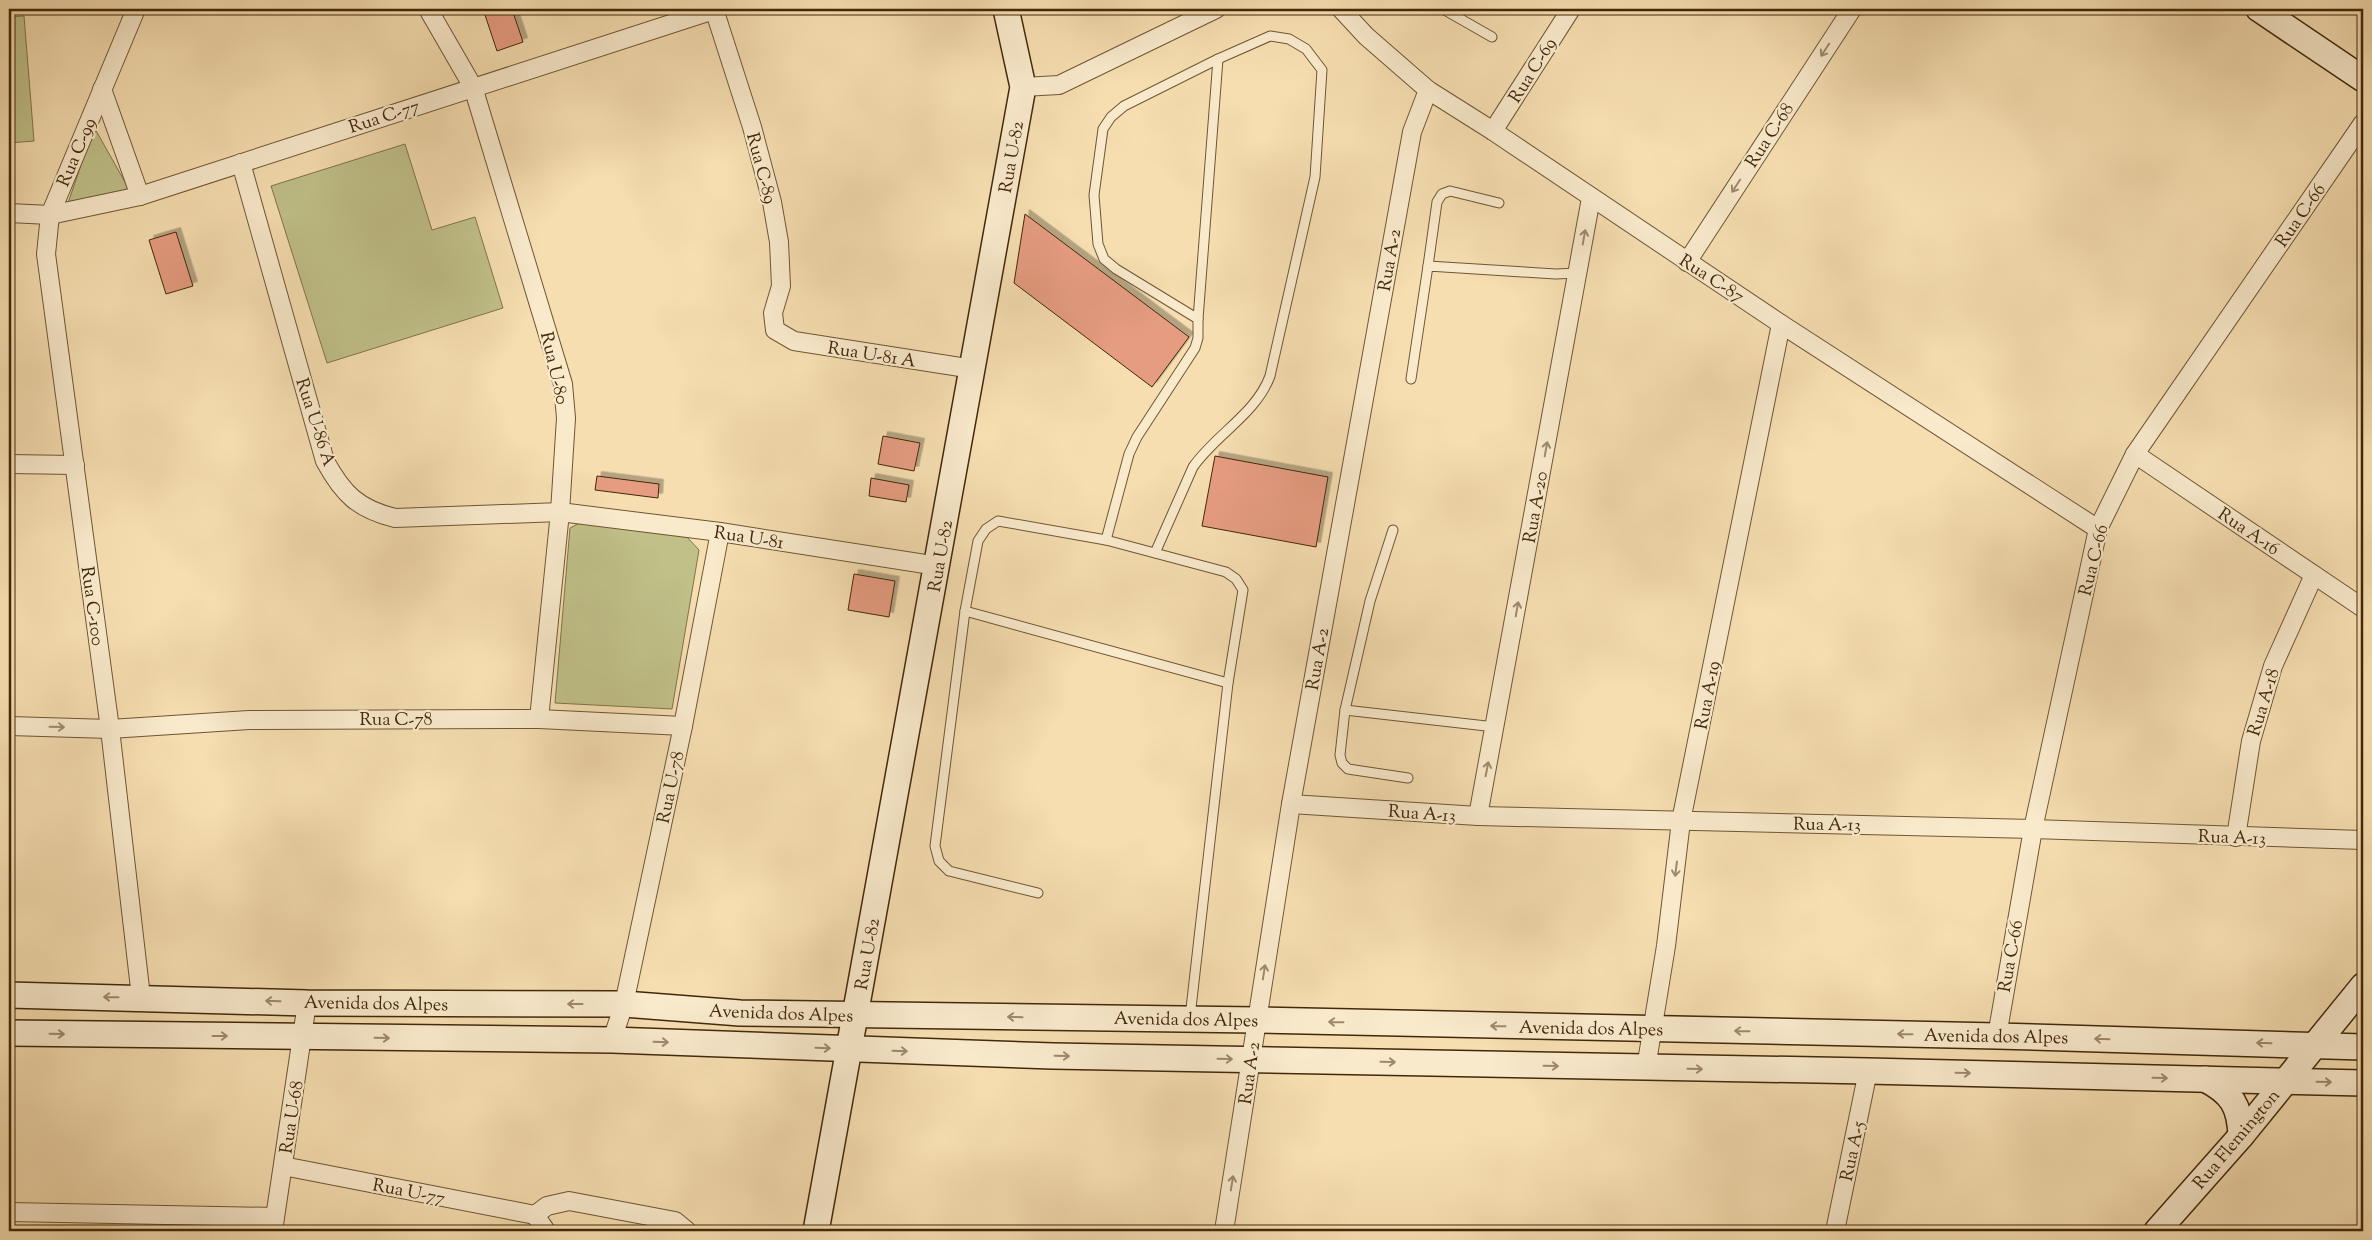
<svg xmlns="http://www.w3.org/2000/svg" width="2372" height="1240" font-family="'Sorts Mill Goudy',serif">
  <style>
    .green { fill: #c0c089; stroke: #81744a }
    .building { fill: #e69c81; stroke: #42280a; filter: url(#shadow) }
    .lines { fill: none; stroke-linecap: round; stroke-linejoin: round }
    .lane-casing { stroke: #6f5634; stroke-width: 11 }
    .street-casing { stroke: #6f5634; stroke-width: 20 }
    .secondary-casing { stroke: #42280a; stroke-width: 28 }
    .lane { stroke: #f9eacc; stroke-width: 9 }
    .street { stroke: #f9eacc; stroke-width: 18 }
    .secondary { stroke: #f9eacc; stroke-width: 25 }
    .oneway { stroke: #9e896b }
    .labels { text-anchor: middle; stroke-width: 4.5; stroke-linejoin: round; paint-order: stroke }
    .street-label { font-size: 18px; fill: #42280a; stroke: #f9eacc }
  </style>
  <defs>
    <filter id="shadow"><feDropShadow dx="4.5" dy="-4.5" stdDeviation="0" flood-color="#0004"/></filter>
  </defs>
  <rect width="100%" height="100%" fill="#f6deb1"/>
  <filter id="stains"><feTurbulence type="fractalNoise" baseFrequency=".004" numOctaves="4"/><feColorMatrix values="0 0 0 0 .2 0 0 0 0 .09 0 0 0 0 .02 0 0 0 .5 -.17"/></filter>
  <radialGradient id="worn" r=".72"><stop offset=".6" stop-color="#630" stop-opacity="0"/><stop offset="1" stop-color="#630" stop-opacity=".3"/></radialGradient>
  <g class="green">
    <polygon points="24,16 34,141 9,143 9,17"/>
    <polygon points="94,127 130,191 67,206"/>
    <polygon points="405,144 432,230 475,217 503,308 327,363 271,186"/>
    <polygon points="587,519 686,536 699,550 672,709 555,703 570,528"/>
  </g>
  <g class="building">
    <polygon points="504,9 512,9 523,42 497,51 485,15"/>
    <polygon points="1025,214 1189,337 1152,387 1014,283"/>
    <polygon points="176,232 193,286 166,294 149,240"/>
    <polygon points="883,436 920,443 914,471 878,464"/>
    <polygon points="1215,456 1328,477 1316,547 1202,526"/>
    <polygon points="597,476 659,484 658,498 595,490"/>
    <polygon points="871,478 909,485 906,502 869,496"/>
    <polygon points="854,574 895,581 889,617 848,610"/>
  </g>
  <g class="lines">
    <defs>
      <g id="lane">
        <polyline points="1443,9 1492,37"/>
        <polyline points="1428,266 1437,202 1442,194 1450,191 1499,203"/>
        <polyline points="1198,319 1218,59"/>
        <polyline points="1411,379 1428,266 1556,274 1578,273"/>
        <polyline points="1393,530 1370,601 1345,710 1340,755 1342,763 1348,769 1408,778"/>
        <path d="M1106 540 1129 454 1137 437 1195 348 1198 338V319L1116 269 1104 259 1098 244 1094 195 1103 129 1111 117 1124 106 1218 59 1270 36 1289 39 1306 49 1322 70 1315 177 1270 376C1256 414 1216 434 1193 467L1155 553"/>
        <polyline points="965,611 978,541 986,529 998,521 1106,540 1226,572 1236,579 1243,590 1228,683"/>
        <polyline points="1345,710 1495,727"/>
        <polyline points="1038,893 949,871 939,861 935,846 965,611 1228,683 1190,1017"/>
      </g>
      <g id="street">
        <polyline points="136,9 50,215 46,254 110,729 141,997"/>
        <polyline points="428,9 473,87 563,384 566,418 560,512 539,719"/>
        <polyline points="714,9 752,127 772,202 779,242 781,286 773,313 775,330 794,341 973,369"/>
        <polyline points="1341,9 1366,36 1428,90 1493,131 1781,324 2098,529"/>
        <polyline points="1023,87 1059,85 1216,9"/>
        <polyline points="102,89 140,196"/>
        <polyline points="1493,131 1571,9"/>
        <path d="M241 163 325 461C343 494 358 509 395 518L560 512 720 532 938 566"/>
        <polyline points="9,213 50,215 140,196 717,9"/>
        <polyline points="1687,262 1852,9"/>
        <polyline points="2135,454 2363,608"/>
        <polyline points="9,464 75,465"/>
        <polyline points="9,726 110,729 249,720 539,719 683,726"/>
        <polyline points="1291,804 1478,816 2033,829 2363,840"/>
        <polyline points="1478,816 1591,198"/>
        <polyline points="2236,837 2251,741 2273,666 2314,575"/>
        <polyline points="1997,1036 2033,829 2098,529 2135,454 2363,123"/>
        <polyline points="612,1040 624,1004 683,726 720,532"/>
        <polyline points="1646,1068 1666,946 1681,821 1781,324"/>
        <polyline points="283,1166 535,1215"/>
        <polyline points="9,1212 275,1217"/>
        <polyline points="273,1231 307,1003"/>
        <polyline points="546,1231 535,1215 547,1206 569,1201 675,1221 687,1231"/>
        <polyline points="1224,1231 1291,804 1412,132 1428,90"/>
        <polyline points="1835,1231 1868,1071"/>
      </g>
      <g id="secondary">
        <polyline points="2259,9 2363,79"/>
        <polyline points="9,995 307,1003 624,1004 740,1013 1256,1020 1997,1036 2363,1047"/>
        <polyline points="9,1033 612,1040 1053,1056 1868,1071 2363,1083"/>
        <path d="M2205 1079C2232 1093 2240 1106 2241 1136"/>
        <polyline points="816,1231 1023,87 1006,9"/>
        <polyline points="2157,1231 2241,1136 2363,986"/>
      </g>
    </defs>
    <use href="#lane" class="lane-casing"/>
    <use href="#street" class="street-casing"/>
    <use href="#secondary" class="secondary-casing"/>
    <use href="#lane" class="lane"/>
    <use href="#street" class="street"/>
    <use href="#secondary" class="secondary"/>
  </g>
  <defs><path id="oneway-shaft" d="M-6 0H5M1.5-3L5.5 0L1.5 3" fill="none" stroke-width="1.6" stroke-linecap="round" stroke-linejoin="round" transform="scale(1.25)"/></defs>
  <g class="oneway">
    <use href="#oneway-shaft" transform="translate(1825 50) rotate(123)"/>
    <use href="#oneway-shaft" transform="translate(1736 186) rotate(123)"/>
    <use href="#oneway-shaft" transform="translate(1584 237) rotate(-80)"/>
    <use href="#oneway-shaft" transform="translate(1546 449) rotate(-80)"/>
    <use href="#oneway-shaft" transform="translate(1517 609) rotate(-80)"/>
    <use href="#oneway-shaft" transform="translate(57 727) rotate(1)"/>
    <use href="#oneway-shaft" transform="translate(1487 769) rotate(-79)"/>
    <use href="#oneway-shaft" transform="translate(1676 869) rotate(97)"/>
    <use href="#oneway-shaft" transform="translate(1264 972) rotate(-81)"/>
    <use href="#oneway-shaft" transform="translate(111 997) rotate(-179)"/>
    <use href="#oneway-shaft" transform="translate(273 1001) rotate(-178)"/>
    <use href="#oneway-shaft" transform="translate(575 1004) rotate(-180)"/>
    <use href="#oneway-shaft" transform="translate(1015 1017) rotate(-179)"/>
    <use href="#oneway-shaft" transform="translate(1336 1022) rotate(-179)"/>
    <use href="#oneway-shaft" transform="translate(1498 1026) rotate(-179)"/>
    <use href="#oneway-shaft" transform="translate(1742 1031) rotate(-179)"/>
    <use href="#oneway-shaft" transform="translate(57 1034) rotate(1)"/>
    <use href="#oneway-shaft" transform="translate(1905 1034) rotate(-179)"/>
    <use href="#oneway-shaft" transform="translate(220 1036)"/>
    <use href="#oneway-shaft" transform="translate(382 1038) rotate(1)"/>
    <use href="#oneway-shaft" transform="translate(2102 1039) rotate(-178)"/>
    <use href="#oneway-shaft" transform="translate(661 1042) rotate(2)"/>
    <use href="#oneway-shaft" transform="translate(2264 1043) rotate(-178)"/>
    <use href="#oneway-shaft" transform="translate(823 1048) rotate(2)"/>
    <use href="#oneway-shaft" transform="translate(900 1051) rotate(2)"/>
    <use href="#oneway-shaft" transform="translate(1062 1056) rotate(1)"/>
    <use href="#oneway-shaft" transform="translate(1225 1059) rotate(1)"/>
    <use href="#oneway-shaft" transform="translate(1388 1062) rotate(1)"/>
    <use href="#oneway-shaft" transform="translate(1551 1066) rotate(1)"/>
    <use href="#oneway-shaft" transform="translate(1695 1069) rotate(1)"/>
    <use href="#oneway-shaft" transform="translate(1963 1073) rotate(1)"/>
    <use href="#oneway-shaft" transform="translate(2160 1078) rotate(1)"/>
    <use href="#oneway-shaft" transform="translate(2324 1082) rotate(1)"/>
    <use href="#oneway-shaft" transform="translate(1232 1183) rotate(-81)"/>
  </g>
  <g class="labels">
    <g class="street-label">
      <text transform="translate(1532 70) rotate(-58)" y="6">Rua C-69</text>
      <text transform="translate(384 116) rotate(-18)" y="6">Rua C-77</text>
      <text transform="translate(1769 135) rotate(-57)" y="6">Rua C-68</text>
      <text transform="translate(76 152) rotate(-67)" y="6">Rua C-99</text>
      <text transform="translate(1011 157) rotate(-80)" y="6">Rua U-82</text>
      <text transform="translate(762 168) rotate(75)" y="6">Rua C-89</text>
      <text transform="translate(2300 215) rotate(-55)" y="6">Rua C-66</text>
      <text transform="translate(1389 260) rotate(-80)" y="6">Rua A-2</text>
      <text transform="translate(1712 278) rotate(33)" y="6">Rua C-87</text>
      <text transform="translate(872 354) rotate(9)" y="6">Rua U-81 A</text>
      <text transform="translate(555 368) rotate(77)" y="6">Rua U-80</text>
      <text transform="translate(316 422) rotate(72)" y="6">Rua U-86 A</text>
      <text transform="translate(1535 507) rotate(-80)" y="6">Rua A-20</text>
      <text transform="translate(2249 531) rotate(34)" y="6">Rua A-16</text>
      <text transform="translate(749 537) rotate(9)" y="6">Rua U-81</text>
      <text transform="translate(940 556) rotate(-80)" y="6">Rua U-82</text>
      <text transform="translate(2093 560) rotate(-76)" y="6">Rua C-66</text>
      <text transform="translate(93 606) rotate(82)" y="6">Rua C-100</text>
      <text transform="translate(1317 659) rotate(-80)" y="6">Rua A-2</text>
      <text transform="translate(1707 695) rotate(-79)" y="6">Rua A-19</text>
      <text transform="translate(2263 702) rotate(-73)" y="6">Rua A-18</text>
      <text x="396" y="725">Rua C-78</text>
      <text transform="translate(670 787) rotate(-78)" y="6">Rua U-78</text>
      <text transform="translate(1422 813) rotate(4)" y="6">Rua A-13</text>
      <text transform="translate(1827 824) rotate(1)" y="6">Rua A-13</text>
      <text transform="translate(2232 837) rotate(2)" y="6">Rua A-13</text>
      <text transform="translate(867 954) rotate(-80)" y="6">Rua U-82</text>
      <text transform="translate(2010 956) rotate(-80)" y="6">Rua C-66</text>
      <text transform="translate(376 1003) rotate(1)" y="6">Avenida dos Alpes</text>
      <text transform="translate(781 1013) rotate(2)" y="6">Avenida dos Alpes</text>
      <text transform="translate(1186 1019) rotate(1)" y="6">Avenida dos Alpes</text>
      <text transform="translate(1591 1028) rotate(1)" y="6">Avenida dos Alpes</text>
      <text transform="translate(1996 1036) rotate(1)" y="6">Avenida dos Alpes</text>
      <text transform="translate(1249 1073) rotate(-82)" y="6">Rua A-2</text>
      <text transform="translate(291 1117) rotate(-81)" y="6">Rua U-68</text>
      <text transform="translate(2236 1139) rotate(-50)" y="6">Rua Flemington</text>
      <text transform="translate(1852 1151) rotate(-78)" y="6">Rua A-5</text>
      <text transform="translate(409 1191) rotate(11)" y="6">Rua U-77</text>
    </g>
  </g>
  <rect width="2372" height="1240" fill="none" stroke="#f6deb1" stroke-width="30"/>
  <rect x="10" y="10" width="2352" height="1220" fill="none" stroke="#42280a" stroke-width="2.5"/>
  <rect x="15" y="15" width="2342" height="1210" fill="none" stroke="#42280a"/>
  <rect width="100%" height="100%" filter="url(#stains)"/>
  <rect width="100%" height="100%" fill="url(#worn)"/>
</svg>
